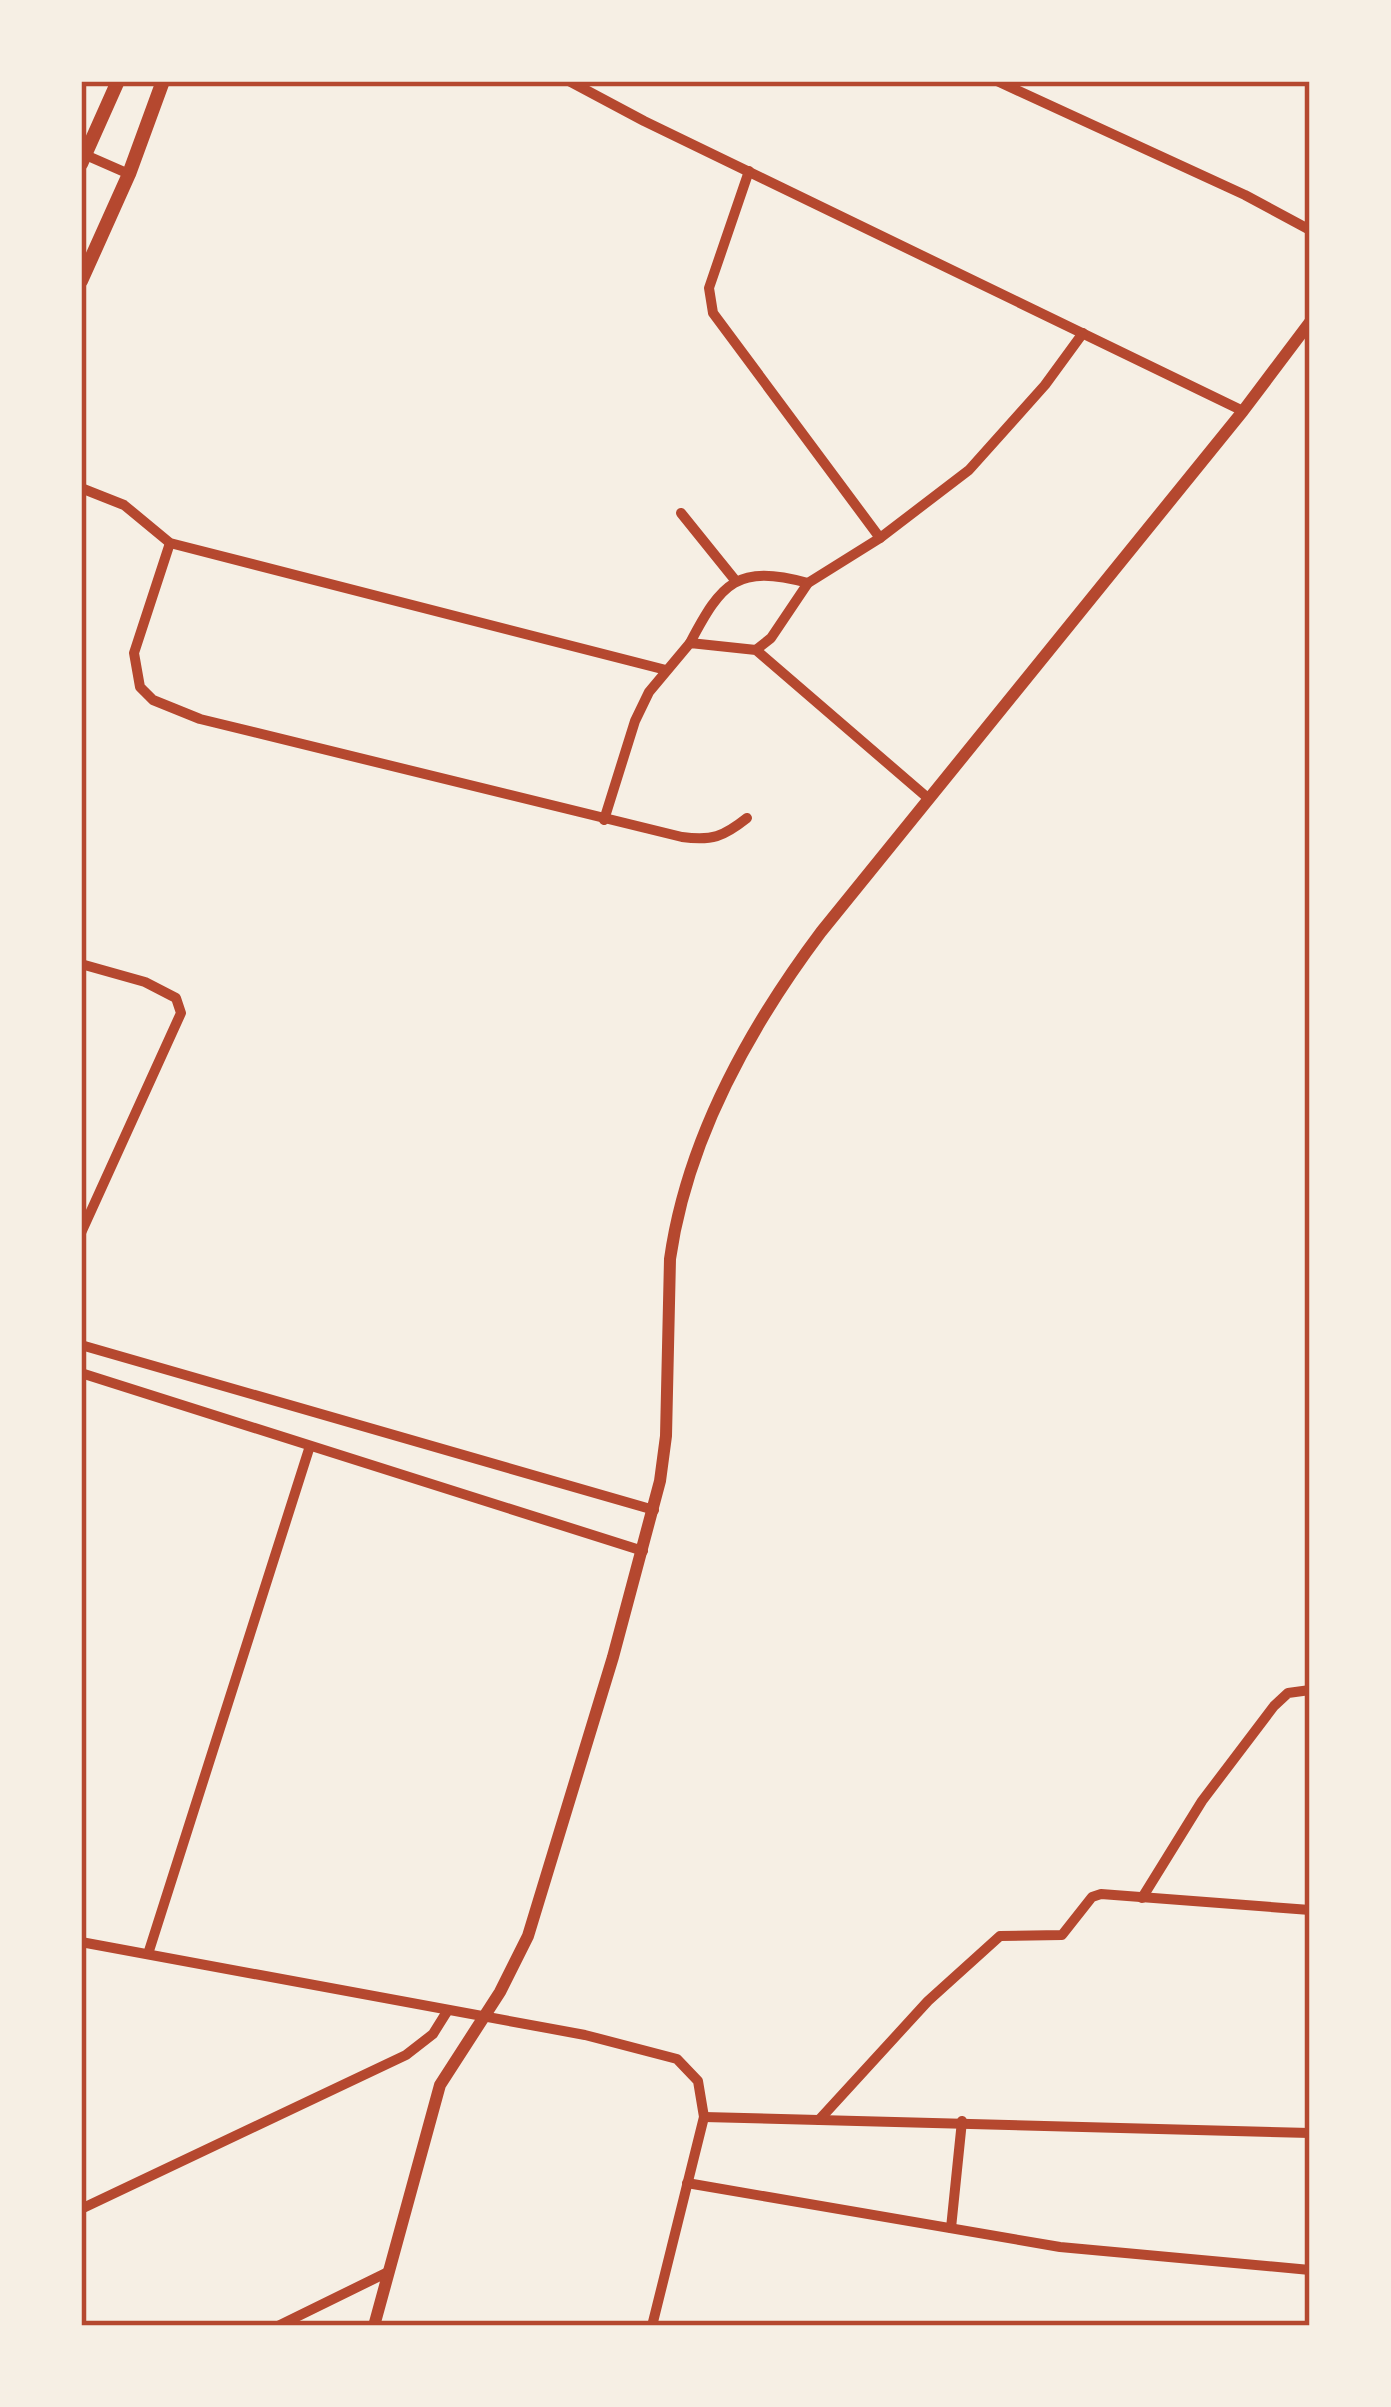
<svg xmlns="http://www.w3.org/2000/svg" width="1391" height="2407" font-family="Arial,sans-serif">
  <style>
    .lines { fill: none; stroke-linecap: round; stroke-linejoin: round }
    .minor { stroke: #b5482f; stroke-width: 10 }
    .tertiary { stroke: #b5482f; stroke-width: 12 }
    .secondary { stroke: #b5482f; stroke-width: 14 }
    .neatline { fill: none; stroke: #b5482f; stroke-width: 4.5 }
  </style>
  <rect width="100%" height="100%" fill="#f6efe4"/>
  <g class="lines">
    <g class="minor">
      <polyline points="569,81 644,121 1243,411"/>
      <polyline points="997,81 1245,195 1310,230"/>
      <polyline points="81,153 129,174"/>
      <polyline points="749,171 709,288 713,313 880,538"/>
      <polyline points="81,488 124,505 170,543 666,670"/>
      <polyline points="681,513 735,580"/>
      <path d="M170 543 134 653 140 687 153 700 200 719 682 837C712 841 723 837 747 818"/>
      <path d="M690 643C722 582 737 564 808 583"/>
      <polyline points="756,650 771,638 808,583 880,538 969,470 1045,385 1083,333"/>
      <polyline points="604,820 635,721 649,692 690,643 756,650 929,799"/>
      <polyline points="81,964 145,982 176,998 181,1013 81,1233"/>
      <polyline points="81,1345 654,1510"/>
      <polyline points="81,1373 643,1551"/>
      <polyline points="1142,1898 1202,1801 1274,1706 1288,1693 1310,1690"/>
      <polyline points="81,1942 585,2035 677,2059 698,2081 704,2117 652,2326"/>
      <polyline points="148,1954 309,1449"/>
      <polyline points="704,2117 1310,2133"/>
      <polyline points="819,2120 928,2001 1000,1936 1062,1935 1092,1897 1101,1894 1310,1910"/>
      <polyline points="687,2183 1060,2247 1310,2270"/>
      <polyline points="81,2209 406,2055 433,2034 448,2010"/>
      <polyline points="951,2228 962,2121"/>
      <polyline points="278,2326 388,2272"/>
    </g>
    <path class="tertiary" d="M374 2326 440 2085 500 1992 528 1936 613 1657 660 1481 666 1436 670 1259C687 1139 749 1028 821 932L1243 411 1310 322"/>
    <g class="secondary">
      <polyline points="81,164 118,81"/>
      <polyline points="81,281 129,174 163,81"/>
    </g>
  </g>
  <rect width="1391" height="2407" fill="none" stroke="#f6efe4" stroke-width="168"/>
  <rect x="84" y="84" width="1223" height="2239" class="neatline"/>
</svg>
